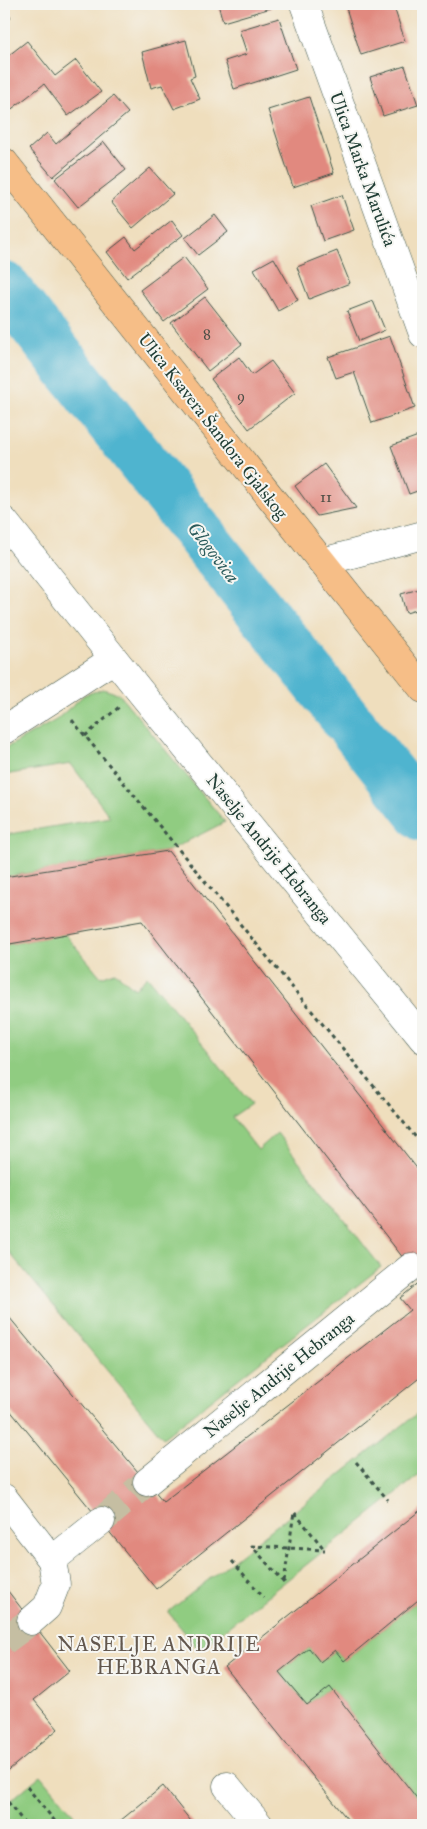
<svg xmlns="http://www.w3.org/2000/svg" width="427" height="1829" font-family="'IM FELL Great Primer',serif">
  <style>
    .green { fill: #90cc81; stroke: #58845a }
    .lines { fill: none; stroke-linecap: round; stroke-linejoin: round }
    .river { stroke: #50b4cf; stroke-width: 51 }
    .building { fill: #e1897f }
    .minor-tunnel { stroke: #c5bea2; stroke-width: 28; stroke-dasharray: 28 14; stroke-linecap: butt }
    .minor-casing { stroke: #3e5549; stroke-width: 29 }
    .major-casing { stroke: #3e5549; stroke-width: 29 }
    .path { stroke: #3e5549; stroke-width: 3; stroke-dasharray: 4 4; stroke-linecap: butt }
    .minor { stroke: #fff; stroke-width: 28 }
    .major { stroke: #f6be87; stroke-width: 28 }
    .labels { text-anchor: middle; stroke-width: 4; stroke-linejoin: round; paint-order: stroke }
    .number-label { font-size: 15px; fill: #505047 }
    .street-label { font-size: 18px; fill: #1f3d34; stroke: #f6f6f2 }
    .water-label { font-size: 19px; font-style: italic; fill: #2b5b5b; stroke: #f6f6f2 }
    .quarter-label { font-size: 20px; letter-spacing: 1px; fill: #63584e; stroke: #f6f6f2 }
  </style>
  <rect width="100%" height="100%" fill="#f6f6f2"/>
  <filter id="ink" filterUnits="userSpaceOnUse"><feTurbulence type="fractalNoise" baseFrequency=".02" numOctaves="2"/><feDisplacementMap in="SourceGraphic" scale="10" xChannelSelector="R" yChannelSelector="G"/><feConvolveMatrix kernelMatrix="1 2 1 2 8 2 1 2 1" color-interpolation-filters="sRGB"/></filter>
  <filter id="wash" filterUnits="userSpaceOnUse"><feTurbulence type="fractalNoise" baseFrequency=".0096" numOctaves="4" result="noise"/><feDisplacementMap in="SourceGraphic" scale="20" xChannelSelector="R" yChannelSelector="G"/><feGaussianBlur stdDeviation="1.12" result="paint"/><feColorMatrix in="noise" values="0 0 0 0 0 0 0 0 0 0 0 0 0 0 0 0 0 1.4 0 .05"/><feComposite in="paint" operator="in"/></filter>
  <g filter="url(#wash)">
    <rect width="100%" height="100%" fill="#efdebd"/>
    <g class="green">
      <polygon points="103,689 119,694 225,822 168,851 4,877 4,835 110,817 71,764 4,775 4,749 56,720 84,695"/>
      <polygon points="65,934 101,977 115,972 135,989 147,976 251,1104 232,1117 258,1150 277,1133 381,1267 163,1438 4,1246 4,945"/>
      <polygon points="423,1409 423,1472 199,1650 168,1612"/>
      <polygon points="423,1596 423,1806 330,1687 307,1705 279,1672 309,1648 320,1662 335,1650 344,1661"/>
      <polygon points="41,1775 74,1815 62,1825 4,1825 4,1806"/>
    </g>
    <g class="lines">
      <polyline class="river" points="4,287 423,816"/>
    </g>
    <g id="blocks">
      <g class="building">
        <polygon points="218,4 270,4 271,8 223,22"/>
        <polygon points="360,4 393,4 405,41 361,55 346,8"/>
        <polygon points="4,8 11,18 4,23"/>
        <polygon points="279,18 296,69 234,89 225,61 247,54 239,30"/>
        <polygon points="186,40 195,76 190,78 200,99 174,109 162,85 151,88 142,52"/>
        <polygon points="27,41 55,76 76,60 101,92 68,116 44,84 4,115 4,59"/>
        <polygon points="405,66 418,105 383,116 370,77"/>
        <polygon points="113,96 128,113 53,177 29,149 47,133 56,144"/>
        <polygon points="309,97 334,173 293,187 268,110"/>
        <polygon points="104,142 126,170 78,207 55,179"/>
        <polygon points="150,168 173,194 133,228 111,202"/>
        <polygon points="342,195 354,230 323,241 311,206"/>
        <polygon points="215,215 228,232 198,255 185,238"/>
        <polygon points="172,220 183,235 127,278 107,252 126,237 135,249"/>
        <polygon points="337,251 350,283 309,299 297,267"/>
        <polygon points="184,257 208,289 164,322 140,290"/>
        <polygon points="274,258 298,300 278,311 254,269"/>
        <polygon points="205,297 242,344 208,371 171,323"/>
        <polygon points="373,301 385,330 359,341 347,311"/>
        <polygon points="390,336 415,408 372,423 354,372 336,378 328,357"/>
        <polygon points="239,357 252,375 271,361 295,393 249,429 211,379"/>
        <polygon points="421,435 423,440 423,489 409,494 391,446"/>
        <polygon points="324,464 356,508 317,516 295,486"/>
        <polygon points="423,588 423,608 406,613 401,594"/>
        <polygon points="168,851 423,1176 423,1375 156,1589 4,1403 4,1311 163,1502 410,1310 400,1298 421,1281 142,921 4,945 4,877"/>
        <polygon points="423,1508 423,1596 344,1661 335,1650 320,1662 309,1648 279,1672 307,1705 330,1687 423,1806 423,1825 352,1825 225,1667"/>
        <polygon points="4,1586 70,1671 34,1700 58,1729 4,1774"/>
        <polygon points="163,1786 194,1825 115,1825"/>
      </g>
    </g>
  </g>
  <g filter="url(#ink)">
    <use href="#blocks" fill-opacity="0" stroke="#3e5549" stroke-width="1"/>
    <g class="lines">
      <g class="minor-tunnel">
        <polyline points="101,1521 147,1482"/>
        <polyline points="4,1641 31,1621"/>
      </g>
      <defs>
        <g id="minor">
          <polyline points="304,4 423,334"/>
          <polyline points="4,521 139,690 423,1039"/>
          <polyline points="322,562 423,535"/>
          <polyline points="4,730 114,659"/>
          <polyline points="147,1482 411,1267"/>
          <polyline points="4,1498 52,1560 101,1521"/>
          <polyline points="31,1621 47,1607 56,1584 52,1560"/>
          <polyline points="227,1786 259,1825"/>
        </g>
        <polyline id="major" points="4,162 423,689"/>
      </defs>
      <use href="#minor" class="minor-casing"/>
      <use href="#major" class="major-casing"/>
      <g class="path">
        <polyline points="72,720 423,1146"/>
        <polyline points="85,736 119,707"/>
        <polyline points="356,1462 388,1500"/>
        <polyline points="232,1561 264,1598"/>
        <polyline points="284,1582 294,1512 325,1550"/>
        <polyline points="284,1583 252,1546 325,1550"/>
        <polyline points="27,1787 58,1825"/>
        <polyline points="8,1802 26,1825"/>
      </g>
      <use href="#minor" class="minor"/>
      <use href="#major" class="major"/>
    </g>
  </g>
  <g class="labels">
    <g class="number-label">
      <text x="207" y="339">8</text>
      <text x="241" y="401">9</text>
      <text x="326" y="502">11</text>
    </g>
    <g class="street-label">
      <text transform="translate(363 169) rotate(70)" y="6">Ulica Marka Marulića</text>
      <text transform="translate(213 426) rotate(52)" y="6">Ulica Ksavera Šandora Gjalskog</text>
      <text transform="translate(269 849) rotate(51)" y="6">Naselje Andrije Hebranga</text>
      <text transform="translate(279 1375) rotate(-39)" y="6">Naselje Andrije Hebranga</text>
    </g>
    <g class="water-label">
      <text transform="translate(214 552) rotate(52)" y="7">Glogovica</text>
    </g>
    <g class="quarter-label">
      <text x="159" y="1651">NASELJE ANDRIJE<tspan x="159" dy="23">HEBRANGA</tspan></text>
    </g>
  </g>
  <rect width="427" height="1829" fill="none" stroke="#f6f6f2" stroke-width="20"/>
</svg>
